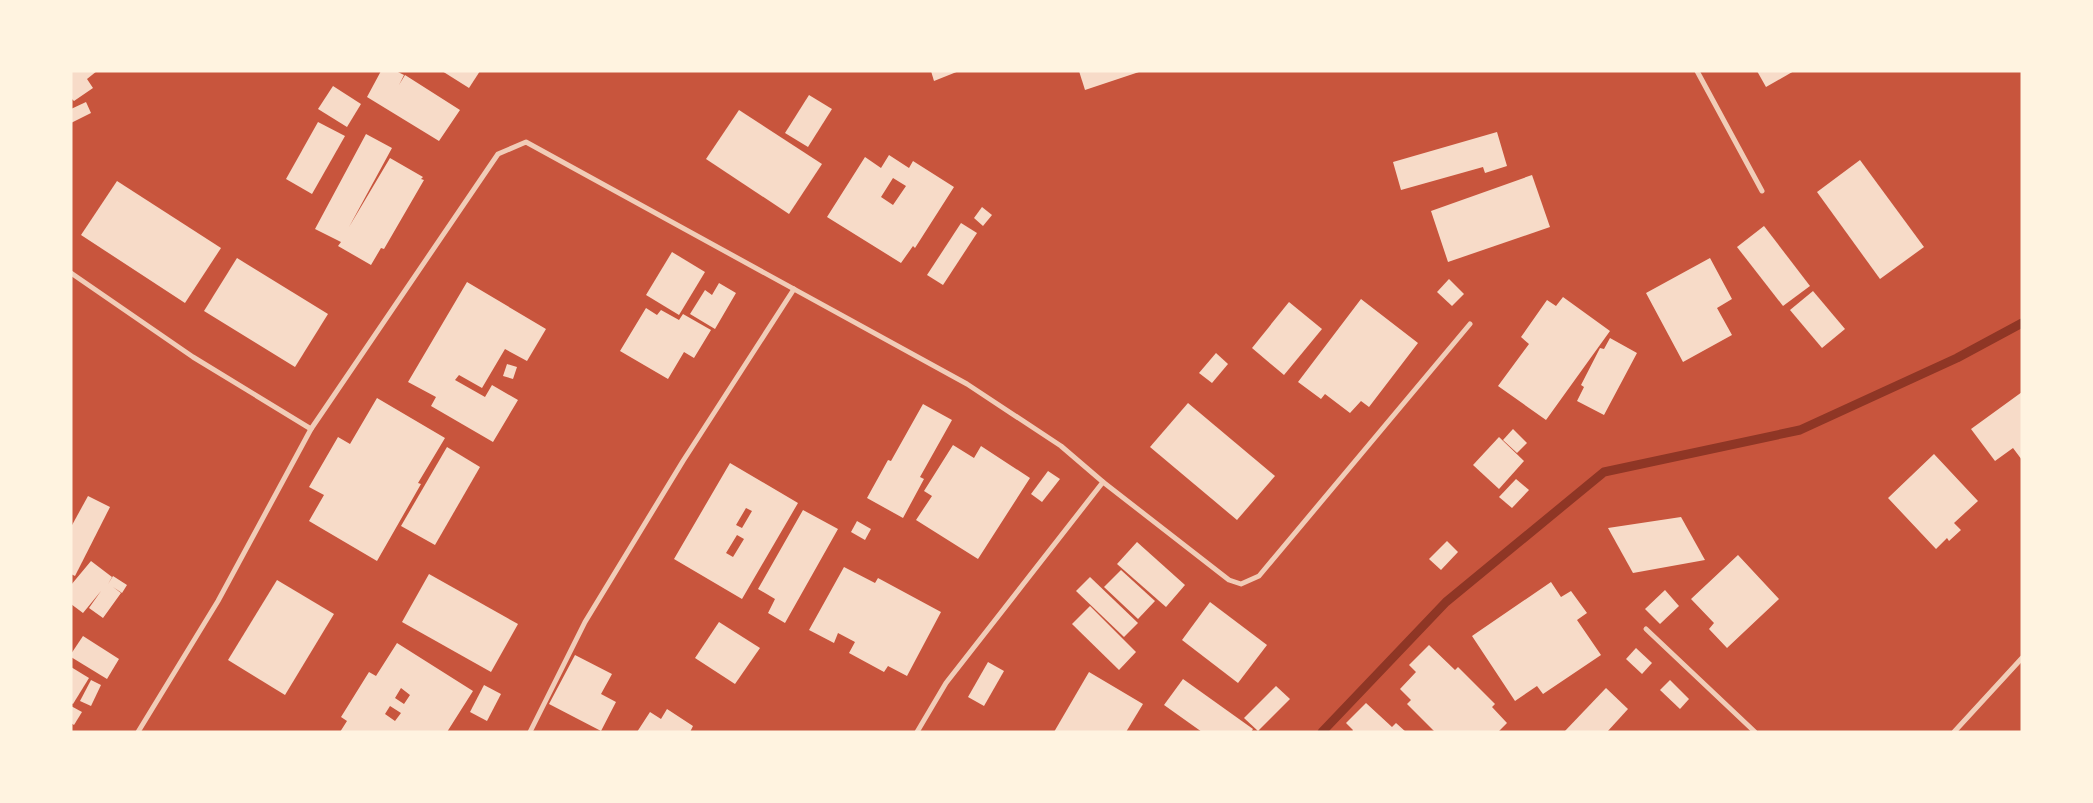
<svg xmlns="http://www.w3.org/2000/svg" width="2093" height="803" font-family="'Times New Roman',serif">
  <style>
    .lines { fill: none; stroke-linecap: round; stroke-linejoin: round }
    .stream { stroke: #8f3625; stroke-width: 9 }
    .building { fill: #f7dbc8; fill-rule: evenodd }
    .minor { stroke: #f1ccb7; stroke-width: 5 }
  </style>
  <rect width="100%" height="100%" fill="#c8553d"/>
  <g class="lines">
    <polyline class="stream" points="1322,732 1446,602 1604,472 1800,430 1957,358 2022,323"/>
  </g>
  <g class="building">
    <polygon points="71,71 97,71 87,79 93,88 74,101 71,98"/>
    <polygon points="381,71 396,71 404,75 399,85 405,75 460,110 439,141 367,97"/>
    <polygon points="442,71 480,71 469,88"/>
    <polygon points="931,71 959,71 934,81"/>
    <polygon points="1079,71 1139,71 1139,72 1085,90"/>
    <polygon points="1757,71 1794,71 1766,87"/>
    <polygon points="333,86 361,104 347,127 318,109"/>
    <polygon points="809,95 832,109 808,147 785,133"/>
    <polygon points="86,102 91,113 71,123 71,109"/>
    <polygon points="739,110 822,164 789,214 706,159"/>
    <polygon points="318,122 345,136 312,194 286,179"/>
    <polygon points="1497,132 1507,166 1485,173 1483,167 1401,190 1393,162"/>
    <polygon points="366,134 392,148 349,227 390,158 423,177 421,179 424,180 384,249 381,248 371,265 338,246 341,242 315,229"/>
    <path d="M889 155 909 168 913 161 954 187 915 248 913 246 901 263 827 217 865 157 881 168ZM893 178 906 186 893 205 881 197Z"/>
    <polygon points="1860,160 1924,247 1880,279 1817,192"/>
    <polygon points="1532,175 1550,227 1448,262 1431,211"/>
    <polygon points="117,181 221,248 185,303 81,235"/>
    <polygon points="982,207 992,215 983,226 974,218"/>
    <polygon points="961,223 977,233 943,285 927,275"/>
    <polygon points="1764,226 1810,286 1783,306 1737,247"/>
    <polygon points="672,252 705,272 679,315 646,295"/>
    <polygon points="237,258 328,314 295,367 204,311"/>
    <polygon points="1710,258 1732,299 1717,308 1732,335 1683,362 1646,293"/>
    <polygon points="1449,279 1464,294 1452,306 1437,292"/>
    <polygon points="467,282 546,329 527,361 505,349 482,388 459,375 455,380 485,397 492,385 518,400 493,442 431,406 436,397 408,382"/>
    <polygon points="719,283 736,293 715,329 690,314 705,290 712,295"/>
    <polygon points="1813,291 1845,329 1822,348 1790,310"/>
    <polygon points="1563,297 1610,331 1546,420 1498,386 1529,344 1521,337 1547,300 1556,306"/>
    <polygon points="1361,299 1418,343 1369,407 1361,401 1350,413 1325,394 1321,399 1298,382"/>
    <polygon points="1289,302 1322,329 1284,375 1252,348"/>
    <polygon points="646,308 657,315 661,310 679,320 683,314 711,330 694,358 684,352 668,379 620,351"/>
    <polygon points="1610,338 1637,353 1604,415 1577,401 1584,387 1581,385 1600,348 1604,349"/>
    <polygon points="1216,353 1228,364 1212,383 1199,373"/>
    <polygon points="507,364 517,367 513,379 503,376"/>
    <polygon points="2022,392 2022,460 2013,448 1995,461 1971,429"/>
    <polygon points="377,398 445,438 418,483 421,484 377,561 309,521 324,495 309,487 338,437 350,444"/>
    <polygon points="1188,403 1275,476 1237,520 1150,447"/>
    <polygon points="923,404 952,420 920,477 924,479 903,518 867,498 888,460 891,461"/>
    <polygon points="1513,429 1527,443 1517,453 1503,440"/>
    <polygon points="1499,437 1524,461 1499,489 1473,465"/>
    <polygon points="953,445 974,458 981,446 1030,478 978,559 916,520 932,496 924,491"/>
    <polygon points="447,447 480,467 435,545 401,526"/>
    <polygon points="1934,454 1978,501 1954,523 1961,530 1949,541 1947,538 1936,549 1888,498"/>
    <path d="M730 463 798 503 742 599 674 559ZM746 508 752 511 742 528 736 525ZM737 535 744 539 733 557 726 553Z"/>
    <polygon points="1048,471 1060,479 1042,502 1031,494"/>
    <polygon points="1516,479 1529,490 1512,508 1499,497"/>
    <polygon points="88,496 110,507 75,576 71,574 71,527"/>
    <polygon points="803,510 838,529 785,623 768,613 775,599 758,589"/>
    <polygon points="1681,517 1705,560 1633,573 1608,528"/>
    <polygon points="857,521 871,529 865,540 851,532"/>
    <polygon points="1447,541 1458,552 1441,570 1429,559"/>
    <polygon points="1137,542 1185,585 1166,607 1117,564"/>
    <polygon points="1738,555 1779,599 1727,648 1709,629 1714,623 1691,599"/>
    <polygon points="91,561 112,577 108,584 113,576 127,585 122,593 113,587 121,593 103,618 89,608 101,591 83,613 71,604 71,585"/>
    <polygon points="844,567 875,583 878,578 941,612 907,676 888,666 884,672 849,653 855,642 838,633 834,643 809,630"/>
    <polygon points="1121,570 1155,601 1138,619 1104,587"/>
    <polygon points="429,574 518,624 491,672 402,622"/>
    <polygon points="1090,577 1138,623 1124,637 1076,591"/>
    <polygon points="277,580 334,614 285,695 228,660"/>
    <polygon points="1551,582 1561,597 1571,591 1587,613 1577,620 1601,655 1543,694 1537,686 1515,701 1472,636"/>
    <polygon points="1665,590 1679,606 1660,624 1645,609"/>
    <polygon points="1210,602 1267,645 1238,683 1182,640"/>
    <polygon points="1090,606 1136,652 1119,670 1072,624"/>
    <polygon points="719,622 760,648 735,684 695,658"/>
    <polygon points="83,636 119,659 107,679 71,657 71,654"/>
    <path d="M397 643 473 691 447 732H340L347 721 341 717 369 672 376 676ZM401 688 410 695 404 704 395 698ZM390 706 401 713 395 721 385 714Z"/>
    <polygon points="1429,645 1455,670 1458,667 1495,704 1492,707 1507,723 1498,732 1435,732 1407,704 1411,700 1400,689 1416,672 1409,665"/>
    <polygon points="1636,648 1652,663 1642,674 1626,659"/>
    <polygon points="575,655 612,674 601,694 616,702 601,731 549,704"/>
    <polygon points="988,662 1004,671 984,706 968,697"/>
    <polygon points="71,667 89,678 73,704 71,703"/>
    <polygon points="1089,672 1143,704 1126,732 1054,732"/>
    <polygon points="1183,679 1253,729 1251,732 1202,732 1164,705"/>
    <polygon points="91,680 101,685 91,706 80,701"/>
    <polygon points="1670,680 1689,699 1680,709 1660,690"/>
    <polygon points="484,685 501,694 487,721 470,712"/>
    <polygon points="1276,686 1290,699 1258,731 1244,718"/>
    <polygon points="1606,688 1628,709 1607,732 1564,732"/>
    <polygon points="1366,703 1392,727 1396,723 1406,732 1352,732 1353,730 1346,723"/>
    <polygon points="71,706 82,712 74,725 71,723"/>
    <polygon points="667,709 693,726 690,732 637,732 650,712 661,719"/>
  </g>
  <g class="lines">
    <g class="minor">
      <polyline points="1697,71 1762,191"/>
      <polyline points="71,273 193,357 311,429"/>
      <polyline points="1646,629 1755,732"/>
      <polyline points="138,732 218,601 311,429 498,154 526,142 967,384 1061,446 1103,482 1229,580 1241,584 1259,576 1470,324"/>
      <polyline points="530,732 585,622 683,461 794,289"/>
      <polyline points="917,732 946,683 1103,482"/>
      <polyline points="1954,732 2022,658"/>
    </g>
  </g>
  <rect width="2093" height="803" fill="none" stroke="#fff3e0" stroke-width="145"/>
</svg>
